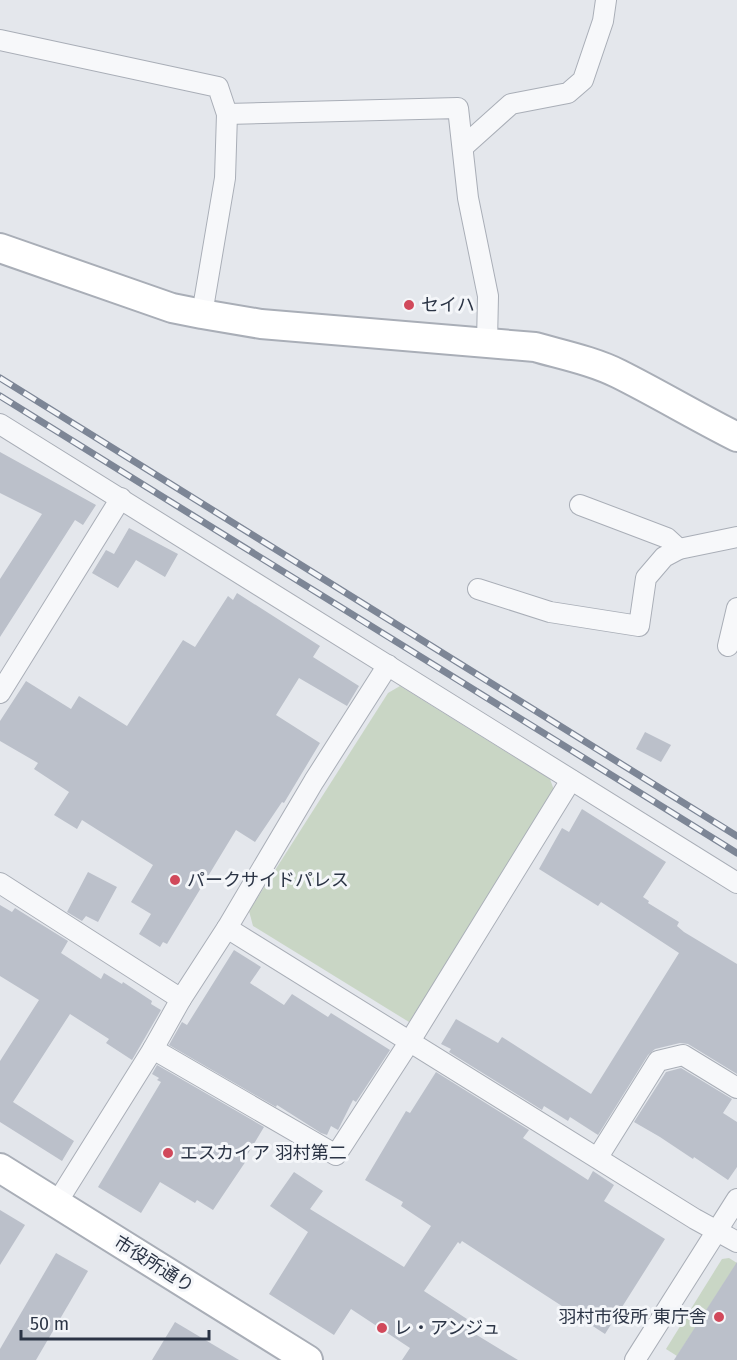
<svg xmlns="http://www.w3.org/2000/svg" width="737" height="1360" font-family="'Fira Sans','Noto Sans JP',sans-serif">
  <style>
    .green { fill: #c9d6c5 }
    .building { fill: #bbc0ca }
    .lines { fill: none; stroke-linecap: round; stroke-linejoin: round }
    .street-casing { stroke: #a9aeb7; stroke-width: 22 }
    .secondary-casing { stroke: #a9aeb7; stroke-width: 32 }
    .street { stroke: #f7f8fa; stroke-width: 20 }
    .secondary { stroke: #fff; stroke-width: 28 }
    .rail-casing { stroke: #7d8696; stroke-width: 7 }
    .rail { stroke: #f4f6f9; stroke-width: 4.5; stroke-dasharray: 14; stroke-linecap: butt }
    .poi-dot { fill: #d1495b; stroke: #f4f6f9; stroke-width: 2 }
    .labels { text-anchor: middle; stroke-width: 6; stroke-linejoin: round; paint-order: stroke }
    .poi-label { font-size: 18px; fill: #2b3445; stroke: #f4f6f9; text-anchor: start }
    .street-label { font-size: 18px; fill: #2b3445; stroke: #f4f6f9 }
  </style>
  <rect width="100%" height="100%" fill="#e4e7ec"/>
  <g class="green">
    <polygon points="400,686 550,779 555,793 409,1022 253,926 249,911 388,693"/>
    <polygon points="729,1258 737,1263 677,1356 666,1349 722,1259"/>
  </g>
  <g class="building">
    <polygon points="0,452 96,505 83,525 75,520 0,637 0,579 42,514 0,493"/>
    <polygon points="129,528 178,554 165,577 136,560 118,588 92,573 106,550 114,554"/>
    <polygon points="237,593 320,646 313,657 359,686 347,706 299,678 276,715 320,743 284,803 282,802 255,842 236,830 167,944 163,942 160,947 139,934 151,914 131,902 153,865 82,820 77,829 54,815 69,792 34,769 38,763 0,741 0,721 26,681 71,709 79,696 127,726 183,640 195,647 228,596 233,600"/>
    <polygon points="645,732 671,745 661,762 636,749"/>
    <polygon points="582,809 666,862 643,897 649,901 648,903 679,922 677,926 684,932 737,964 737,1074 688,1044 680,1043 655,1049 648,1055 598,1135 570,1117 568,1121 544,1106 542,1110 449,1052 451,1049 441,1044 456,1019 498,1043 502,1037 591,1094 679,953 601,902 598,906 539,869 562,828 569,832"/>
    <polygon points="88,872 117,887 98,922 86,916 82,921 67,912"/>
    <polygon points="0,905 12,912 15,908 68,941 61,953 101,979 104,973 122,984 123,982 152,1001 151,1004 161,1010 132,1060 106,1043 109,1039 70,1014 13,1102 74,1141 62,1161 0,1122 0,1061 39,1000 0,976"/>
    <polygon points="234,950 261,967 250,983 284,1005 292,994 328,1017 331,1013 390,1050 356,1102 353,1100 338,1130 331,1126 327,1135 321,1133 277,1105 276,1107 169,1045 182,1022 187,1025"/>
    <polygon points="157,1065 264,1127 246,1157 248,1158 213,1210 197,1200 195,1203 160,1182 141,1213 98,1187 161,1082 157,1080 159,1078 152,1074"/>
    <polygon points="681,1068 732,1099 723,1113 737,1122 737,1167 728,1180 694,1157 693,1159 660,1137 634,1122 666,1072"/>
    <polygon points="436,1072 529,1130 523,1138 588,1180 593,1171 614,1185 604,1201 665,1239 605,1334 462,1241 460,1244 458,1242 424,1291 467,1319 462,1326 518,1360 402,1360 410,1348 351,1309 334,1335 269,1294 308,1232 270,1206 294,1172 323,1191 310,1209 404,1267 431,1226 401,1206 403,1202 365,1180 406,1111 410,1113"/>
    <polygon points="0,1210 25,1225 0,1265"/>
    <polygon points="56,1253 88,1271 36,1360 0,1360 0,1349"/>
    <polygon points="737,1262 737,1360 674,1360"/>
    <polygon points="175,1322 239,1360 152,1360"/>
  </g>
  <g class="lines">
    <defs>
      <g id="street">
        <polyline points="0,40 218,87 227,114 225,178 202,314"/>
        <polyline points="227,114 458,108 468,198 488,296 487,342"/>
        <polyline points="463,147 511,104 568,93 583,80 603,21 606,0"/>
        <polyline points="0,424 737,883"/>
        <polyline points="580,505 667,538 679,549"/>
        <polyline points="478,589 550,612 639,626 646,578 664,557 679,549 737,537"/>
        <polyline points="728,646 737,608"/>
        <polyline points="0,693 121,498"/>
        <polyline points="0,883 181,999"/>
        <polyline points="227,928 695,1219 737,1242"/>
        <polyline points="153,1049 336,1155 410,1041 571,780"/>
        <polyline points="598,1157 658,1061 683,1055 737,1088"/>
        <polyline points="56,1204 153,1049 181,999 227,928 314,781 388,665"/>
        <polyline points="635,1360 737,1199"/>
      </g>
      <g id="secondary">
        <path d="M0 248 172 308 202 314 261 324 535 347C563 355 593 361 619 374 659 394 697 417 737 437"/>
        <polyline points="0,1168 308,1360"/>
      </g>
    </defs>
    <use href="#street" class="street-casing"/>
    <use href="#secondary" class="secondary-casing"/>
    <use href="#street" class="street"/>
    <use href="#secondary" class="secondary"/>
    <defs>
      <g id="rail">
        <polyline points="0,378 737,836"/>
        <polyline points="0,396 737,853"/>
      </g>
    </defs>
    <use href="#rail" class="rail-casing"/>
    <use href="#rail" class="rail"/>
  </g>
  <g class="poi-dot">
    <circle cx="409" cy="305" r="6"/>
    <circle cx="175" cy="880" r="6"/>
    <circle cx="168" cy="1153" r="6"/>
    <circle cx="719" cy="1317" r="6"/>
    <circle cx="382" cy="1328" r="6"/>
  </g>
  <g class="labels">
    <g class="poi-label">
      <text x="421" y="311">セイハ</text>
      <text x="187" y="886">パークサイドパレス</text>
      <text x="180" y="1159">エスカイア 羽村第二</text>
      <text x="707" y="1323" text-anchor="end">羽村市役所 東庁舎</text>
      <text x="394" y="1334">レ・アンジュ</text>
    </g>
    <g class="street-label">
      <text transform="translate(154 1264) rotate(32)" y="6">市役所通り</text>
    </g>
  </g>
  <path d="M21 1330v9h188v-9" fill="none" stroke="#2b3445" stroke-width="3"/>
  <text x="30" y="1330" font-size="18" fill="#2b3445" stroke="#f4f6f9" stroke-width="4.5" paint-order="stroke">50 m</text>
</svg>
